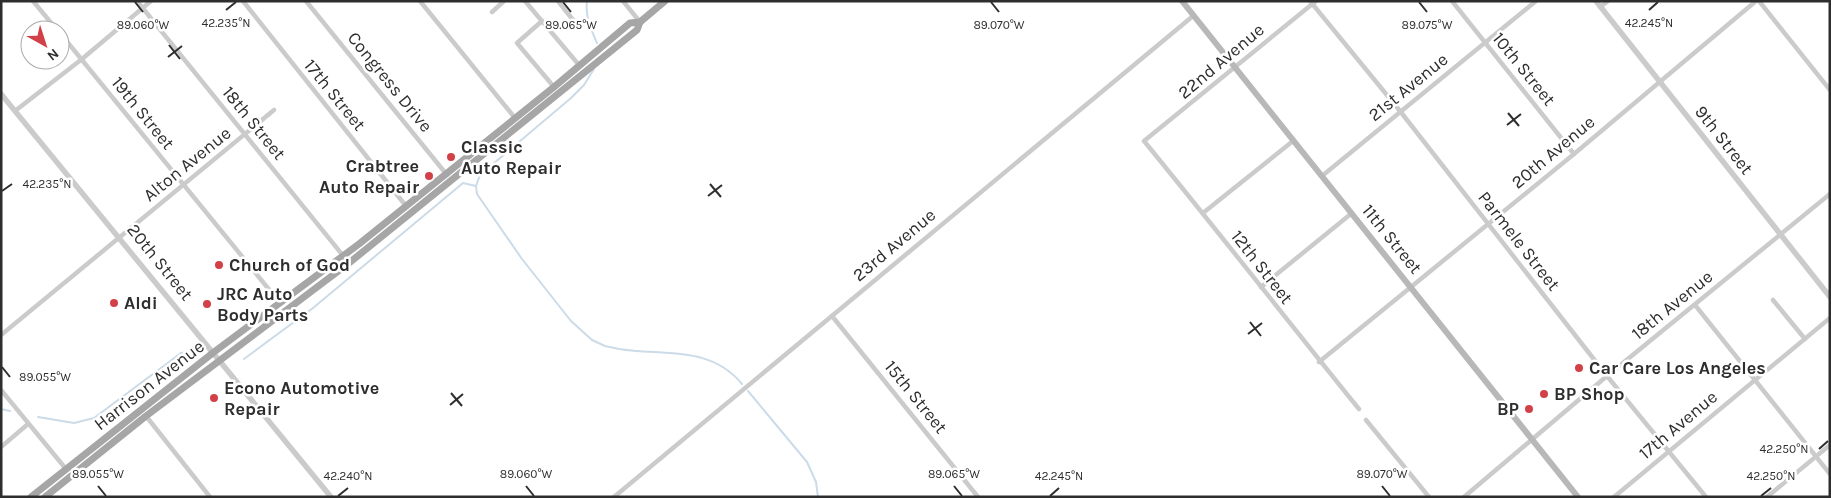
<svg xmlns="http://www.w3.org/2000/svg" width="1831" height="498" font-family="Karla,sans-serif">
  <style>
    .lines { fill: none; stroke-linecap: round; stroke-linejoin: round }
    .stream { stroke: #cbdbe8; stroke-width: 2 }
    .minor { stroke: #cbcbcb; stroke-width: 4.5 }
    .tertiary { stroke: #cbcbcb; stroke-width: 5.5 }
    .secondary { stroke: #b8b8b8; stroke-width: 6 }
    .primary { stroke: #a6a6a6; stroke-width: 7 }
    .ticks { fill: none; stroke: #2e2e2e; stroke-width: 2 }
    .poi-dot { fill: #d34148; stroke: #fff; stroke-width: 2 }
    .labels { text-anchor: middle; stroke-width: 5; stroke-linejoin: round; paint-order: stroke }
    .street-label { font-size: 18px; fill: #2e2e2e; stroke: #fff }
    .poi-label { font-size: 18px; font-weight: bold; fill: #2e2e2e; stroke: #fff; text-anchor: start }
    .ticks-label { font-size: 12px; text-anchor: middle; fill: #2e2e2e; stroke: #fff; stroke-width: 5; stroke-linejoin: round; paint-order: stroke }
  </style>
  <rect width="100%" height="100%" fill="#fff"/>
  <g class="lines">
    <g class="stream">
      <path d="M587 1C585 17 591 29 597 43"/>
      <path d="M594 69 584 85 571 98 480 175 476 186 477 194 522 259 571 321 592 340 605 346 619 349C664 356 710 345 742 384"/>
      <polyline points="244,359 313,308 463,183 476,186"/>
      <polyline points="748,391 807,462 816,482 818,497"/>
      <polyline points="1,409 10,411"/>
      <polyline points="38,417 74,423 94,418 181,353 190,352"/>
    </g>
    <g class="minor">
      <polyline points="33,1 57,30"/>
      <polyline points="137,1 349,263"/>
      <polyline points="243,1 406,206"/>
      <polyline points="306,1 447,175"/>
      <polyline points="420,1 515,118"/>
      <polyline points="525,1 579,65"/>
      <polyline points="558,1 577,25"/>
      <polyline points="623,1 640,22"/>
      <polyline points="1310,1 1400,111 1607,376 1706,497"/>
      <path d="M1316 1 1144 141C1217 230 1287 320 1359 409"/>
      <polyline points="1452,1 1574,154"/>
      <polyline points="1759,1 1830,90"/>
      <polyline points="1600,7 1608,1"/>
      <polyline points="492,12 504,1"/>
      <polyline points="542,21 517,43 554,87"/>
      <polyline points="60,33 280,303"/>
      <polyline points="15,111 82,59 151,1"/>
      <polyline points="1322,176 1536,1"/>
      <polyline points="1203,213 1293,141"/>
      <polyline points="1261,287 1352,213"/>
      <polyline points="1773,300 1805,339"/>
      <polyline points="1695,305 1830,474"/>
      <polyline points="832,316 978,497"/>
      <polyline points="1,335 274,110"/>
      <polyline points="1319,362 1574,154 1756,1"/>
      <polyline points="1,390 66,469"/>
      <polyline points="146,416 210,497"/>
      <polyline points="1366,420 1429,497"/>
      <polyline points="1,447 28,424"/>
      <polyline points="614,497 1193,16"/>
      <polyline points="1464,497 1607,376 1830,194"/>
      <polyline points="1614,497 1830,318"/>
      <polyline points="1767,497 1830,445"/>
    </g>
    <g class="tertiary">
      <polyline points="1596,1 1830,297"/>
      <polyline points="1,94 331,497"/>
    </g>
    <polyline class="secondary" points="1182,1 1578,497"/>
    <g class="primary">
      <polyline points="31,497 214,352 359,244 554,87 630,23 640,22 665,1"/>
      <polyline points="45,497 146,416 349,263 637,30 640,22"/>
    </g>
  </g>
  <path class="ticks" d="M135 2 143 12M563 2 571 12M991 2 999 12M1419 2 1427 12M226 10 236 2M1649 10 1658 2M169 45 180 59M168 57 182 46M1508 113 1519 126M1507 125 1521 114M710 184 721 197M2 191 12 184M708 196 722 185M1250 322 1261 336M1248 334 1262 323M2 367 10 377M451 393 462 406M450 405 463 394M1819 449 1828 441M98 486 106 496M526 486 534 496M954 486 962 496M1382 486 1390 496M338 496 348 488M1050 496 1059 488M1761 496 1771 488"/>
  <g class="poi-dot">
    <circle cx="451" cy="157" r="5"/>
    <circle cx="429" cy="176" r="5"/>
    <circle cx="219" cy="265" r="5"/>
    <circle cx="114" cy="303" r="5"/>
    <circle cx="207" cy="304" r="5"/>
    <circle cx="1579" cy="368" r="5"/>
    <circle cx="1544" cy="394" r="5"/>
    <circle cx="214" cy="398" r="5"/>
    <circle cx="1529" cy="409" r="5"/>
  </g>
  <g class="labels">
    <g class="street-label">
      <text transform="translate(1221 61) rotate(-40)" y="6">22nd Avenue</text>
      <text transform="translate(1524 69) rotate(51)" y="6">10th Street</text>
      <text transform="translate(390 82) rotate(51)" y="6">Congress Drive</text>
      <text transform="translate(1408 87) rotate(-39)" y="6">21st Avenue</text>
      <text transform="translate(335 95) rotate(51)" y="6">17th Street</text>
      <text transform="translate(143 113) rotate(51)" y="6">19th Street</text>
      <text transform="translate(254 123) rotate(51)" y="6">18th Street</text>
      <text transform="translate(1724 140) rotate(52)" y="6">9th Street</text>
      <text transform="translate(1553 152) rotate(-40)" y="6">20th Avenue</text>
      <text transform="translate(187 164) rotate(-39)" y="6">Alton Avenue</text>
      <text transform="translate(1392 239) rotate(51)" y="6">11th Street</text>
      <text transform="translate(1519 241) rotate(52)" y="6">Parmele Street</text>
      <text transform="translate(894 245) rotate(-40)" y="6">23rd Avenue</text>
      <text transform="translate(160 262) rotate(51)" y="6">20th Street</text>
      <text transform="translate(1262 267) rotate(52)" y="6">12th Street</text>
      <text transform="translate(1672 305) rotate(-39)" y="6">18th Avenue</text>
      <text transform="translate(149 385) rotate(-38)" y="6">Harrison Avenue</text>
      <text transform="translate(916 397) rotate(51)" y="6">15th Street</text>
      <text transform="translate(1678 425) rotate(-40)" y="6">17th Avenue</text>
    </g>
    <g class="poi-label">
      <text x="461" y="153">Classic<tspan x="461" dy="21">Auto Repair</tspan></text>
      <text x="419" y="172" text-anchor="end">Crabtree<tspan x="419" dy="21">Auto Repair</tspan></text>
      <text x="229" y="271">Church of God</text>
      <text x="217" y="300">JRC Auto<tspan x="217" dy="21">Body Parts</tspan></text>
      <text x="124" y="309">Aldi</text>
      <text x="1589" y="374">Car Care Los Angeles</text>
      <text x="224" y="394">Econo Automotive<tspan x="224" dy="21">Repair</tspan></text>
      <text x="1554" y="400">BP Shop</text>
      <text x="1519" y="415" text-anchor="end">BP</text>
    </g>
  </g>
  <g class="ticks-label">
    <text x="1649" y="27">42.245°N</text>
    <text x="226" y="27">42.235°N</text>
    <text x="571" y="29">89.065°W</text>
    <text x="999" y="29">89.070°W</text>
    <text x="143" y="29">89.060°W</text>
    <text x="1427" y="29">89.075°W</text>
    <text x="47" y="188">42.235°N</text>
    <text x="45" y="381">89.055°W</text>
    <text x="1784" y="453">42.250°N</text>
    <text x="98" y="478">89.055°W</text>
    <text x="526" y="478">89.060°W</text>
    <text x="954" y="478">89.065°W</text>
    <text x="1382" y="478">89.070°W</text>
    <text x="348" y="480">42.240°N</text>
    <text x="1059" y="480">42.245°N</text>
    <text x="1771" y="480">42.250°N</text>
  </g>
  <rect width="1831" height="498" fill="none" stroke="#2e2e2e" stroke-width="5"/>
  <g transform="translate(45 45) rotate(141)"><circle r="24" fill="#ffffff" stroke="#ababab"/>
  <path d="M0-4L9 19L0 12L-9 19Z" fill="#d34148"/>
  <text y="-8" font-size="14" font-weight="bold" text-anchor="middle" fill="#2e2e2e">N</text>
  </g>
</svg>
